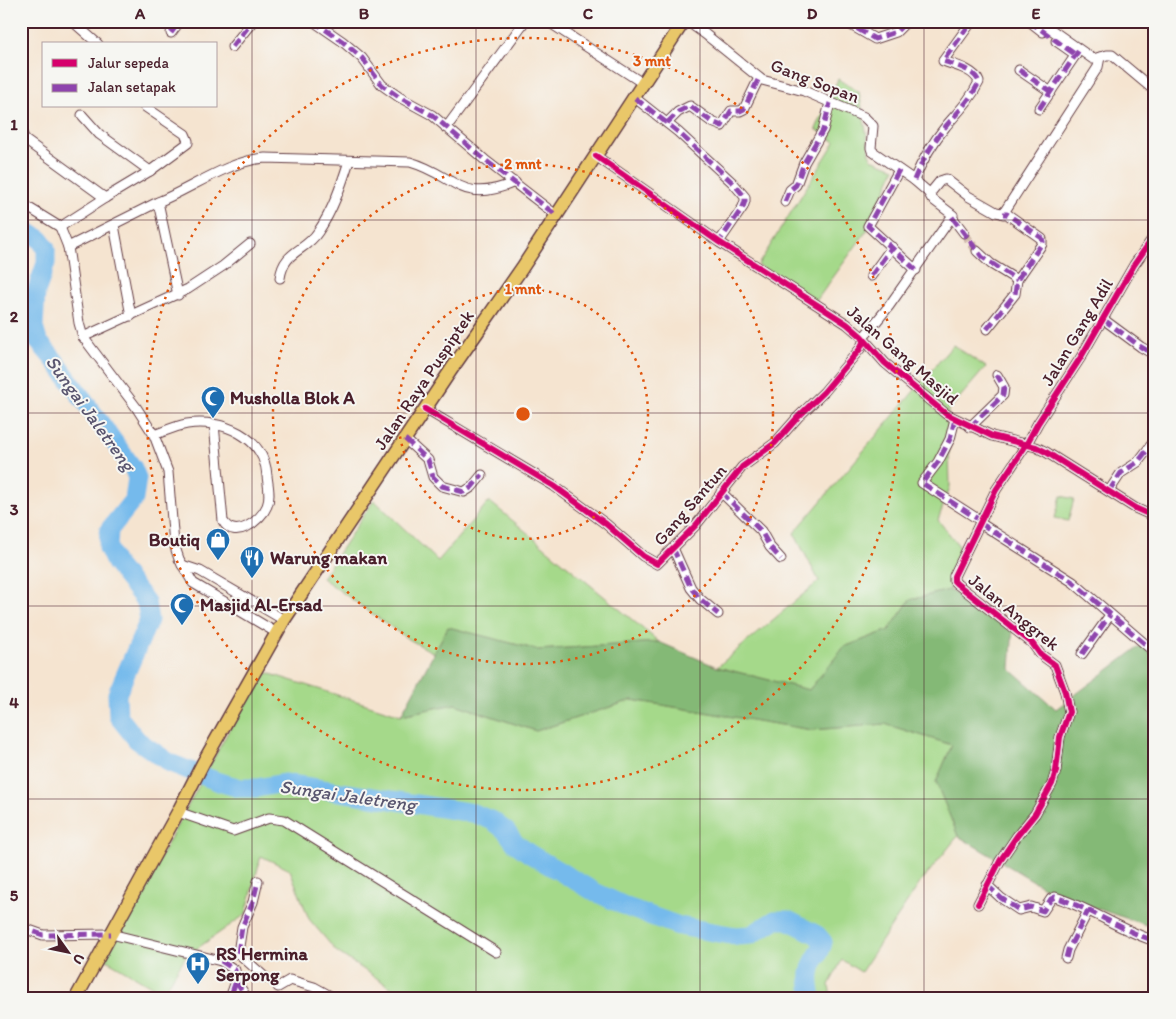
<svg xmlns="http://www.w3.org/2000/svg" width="1176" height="1019" font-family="Itim,sans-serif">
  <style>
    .green { fill: #a5d98a; stroke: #787c5a }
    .forest { fill: #84b976; stroke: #676c50 }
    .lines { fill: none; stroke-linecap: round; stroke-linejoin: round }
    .river { stroke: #75baec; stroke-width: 19 }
    .street-tunnel { stroke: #d3bdaf; stroke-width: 9; stroke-dasharray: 9 4.5; stroke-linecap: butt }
    .street-casing { stroke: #643d44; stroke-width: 11 }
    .primary-casing { stroke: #643d44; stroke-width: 15 }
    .street { stroke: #fff; stroke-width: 9 }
    .primary { stroke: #e9c769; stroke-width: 12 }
    .quiet { stroke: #8e44ad; stroke-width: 5; stroke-dasharray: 10 5; stroke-linecap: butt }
    .cycleway-casing { stroke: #f6f6f2; stroke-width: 9 }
    .cycleway { stroke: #d6006c; stroke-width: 6 }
    .grid { fill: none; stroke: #4a1f2b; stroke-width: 1; stroke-opacity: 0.55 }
    .ring { fill: none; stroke: #e0560e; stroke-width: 2.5; stroke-dasharray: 2.5 5 }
    .labels { text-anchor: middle; stroke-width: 4; stroke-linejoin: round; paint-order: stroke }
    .street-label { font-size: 18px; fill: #4a1f2b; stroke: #f6f6f2 }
    .poi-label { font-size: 18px; font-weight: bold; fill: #4a1f2b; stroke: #f6f6f2; text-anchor: start }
    .water-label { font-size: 19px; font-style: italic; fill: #59556f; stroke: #f6f6f2 }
    .centre { fill: #e0560e; stroke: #f6f6f2; stroke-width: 2.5 }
    .ring-label { font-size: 15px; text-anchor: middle; font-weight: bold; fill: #e0560e; stroke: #f6f6f2; stroke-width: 4; stroke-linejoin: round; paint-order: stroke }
    .neatline { fill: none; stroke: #4a1f2b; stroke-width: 2 }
    .grid-label { font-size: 16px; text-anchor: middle; font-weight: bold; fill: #4a1f2b }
  </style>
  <rect width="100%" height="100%" fill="#f6f6f2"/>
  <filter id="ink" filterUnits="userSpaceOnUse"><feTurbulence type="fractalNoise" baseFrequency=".02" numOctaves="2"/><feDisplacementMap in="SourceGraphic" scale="10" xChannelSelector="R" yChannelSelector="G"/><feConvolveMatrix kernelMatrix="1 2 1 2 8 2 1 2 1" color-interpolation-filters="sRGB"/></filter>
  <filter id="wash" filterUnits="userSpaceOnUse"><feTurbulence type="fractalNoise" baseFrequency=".0096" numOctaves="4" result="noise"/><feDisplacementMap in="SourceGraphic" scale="20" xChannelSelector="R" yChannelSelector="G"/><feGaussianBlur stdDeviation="1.12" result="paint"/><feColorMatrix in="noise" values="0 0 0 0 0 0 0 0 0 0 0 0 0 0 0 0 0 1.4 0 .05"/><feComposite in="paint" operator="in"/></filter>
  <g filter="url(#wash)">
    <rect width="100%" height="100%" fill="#f5e4d0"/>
    <g class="green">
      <polygon points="838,79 859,92 871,159 895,168 868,229 814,304 758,265 835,142 816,129"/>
      <polygon points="953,345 986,367 948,411 950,487 938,520 959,546 949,590 910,600 889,630 844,647 809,690 717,667 819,581 794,533"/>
      <polygon points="1061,496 1074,499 1068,521 1055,518"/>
      <polygon points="374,500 438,561 489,501 659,642 538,650 448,627 434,653 405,637 322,578"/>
      <polygon points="261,671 401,715 455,704 536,731 632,700 812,730 885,724 952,745 936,782 958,836 920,883 861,972 842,960 829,985 831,998 429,998 428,995 407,998 337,952 309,919 290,870 261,856 246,914 185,957 163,993 105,959"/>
    </g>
    <polygon class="forest" points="949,590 1013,627 1010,669 1056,709 1143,644 1155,655 1155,928 1057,895 958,836 936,782 952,745 885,724 812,730 632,700 536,731 455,704 401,715 448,627 538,650 659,642 717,667 809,690 844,647 889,630 910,600"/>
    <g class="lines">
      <path class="river" d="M21 228 40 239 46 249V263L36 292 34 327 38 341 56 362 133 468 137 478 134 499 109 530 108 548 115 563 146 602 149 620 117 694 118 716 137 740 170 763 219 782 240 788H257L284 783 473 813 493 821 506 831 515 843 530 854 593 891 629 908 679 926 736 936 751 935 775 920H788L817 935 823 942C821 954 813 959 811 969 808 978 810 988 812 998"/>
    </g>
  </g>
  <g filter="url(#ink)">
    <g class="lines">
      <g class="street-tunnel">
        <polyline points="964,233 977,251"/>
        <polyline points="266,978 278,987"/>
      </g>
      <defs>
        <g id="street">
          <polyline points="72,21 98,44"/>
          <polyline points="313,21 342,41 362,58 382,85 399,97 432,115 485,160 556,215"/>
          <polyline points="547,21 644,84"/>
          <polyline points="687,21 705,34 762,80 804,91 864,117 873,126 871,148 872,151 914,180 928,192 932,199 953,215 889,306 863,338"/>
          <polyline points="844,21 875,39 896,32 907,21"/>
          <polyline points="1029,21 1043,32"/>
          <polyline points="1039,21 1093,59 1107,55 1112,55 1155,91"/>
          <polyline points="171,33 180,21"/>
          <polyline points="1056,41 1076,55"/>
          <polyline points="232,47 253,21"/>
          <polyline points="1019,70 1051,92"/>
          <polyline points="635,98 678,132 733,183 745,197 745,201 743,207 719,242"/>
          <polyline points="1039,109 1079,50"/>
          <polyline points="82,115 99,134 150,171"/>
          <polyline points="667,123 678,112 690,106 712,122 722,126 731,111 740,111 744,109 759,78"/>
          <polyline points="446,128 525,21"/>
          <polyline points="21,131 25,140 105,198"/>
          <polyline points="596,156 719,242 847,324 861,336 885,363 946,414 992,436 1036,447 1046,452 1135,508 1155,517"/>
          <polyline points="899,170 868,226 916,270"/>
          <path d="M914 180C922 161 933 142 946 126 958 112 971 99 979 82 975 70 955 65 943 61L972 21"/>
          <polyline points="928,192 931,192 940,181 946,179 968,196 996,212 1007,214 1042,239 1042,244 1017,280 1015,294 987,329"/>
          <path d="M158 202C192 188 228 161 265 158L410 162C456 175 460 206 515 182"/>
          <polyline points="785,202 790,190 796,185 804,163 823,130 830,103"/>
          <polyline points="21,203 60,227 68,247 79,323 83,337 136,407 154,435 168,472 174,544 179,559 193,583 277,633"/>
          <polyline points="1003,214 1098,67 1100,57"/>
          <polyline points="952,217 964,233"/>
          <polyline points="114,225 131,316"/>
          <polyline points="60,227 105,198 150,171 188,143 188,141 185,134 144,106"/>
          <polyline points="68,247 158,202 178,295"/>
          <polyline points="977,251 991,264 1017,280"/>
          <polyline points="871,276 892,247"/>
          <path d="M280 278C284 250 305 252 318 232 333 210 341 186 349 161"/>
          <polyline points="1103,319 1141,347 1155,355"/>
          <polyline points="83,337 188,289 223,266 250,244"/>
          <polyline points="425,409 554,486 606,524 643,556 657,564 696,525 742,467 775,443 798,417 824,392 860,349 864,340"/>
          <polyline points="955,419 950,439 938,462 922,483 981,521"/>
          <polyline points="970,427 1003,395 1004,387 997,375"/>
          <path d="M154 435C165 431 176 426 187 424 222 418 265 437 267 476 268 485 271 497 267 506 261 521 234 541 223 521L214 424"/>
          <polyline points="405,439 428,460 433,477 442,486 464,492 472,487 482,475"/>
          <polyline points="1109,491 1121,473 1138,462 1155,440"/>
          <polyline points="721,492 761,531 770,547 781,559"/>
          <polyline points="980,523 1073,582 1152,650 1155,650"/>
          <polyline points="673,548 691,588 700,599 718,614"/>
          <polyline points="182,565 200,571 284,620"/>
          <polyline points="1082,654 1110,615"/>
          <polyline points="178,812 233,831 269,818 284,820 496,952"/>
          <path d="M987 885 1001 898 1019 910 1031 907 1043 911 1051 899 1055 897C1090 908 1120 930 1155 941"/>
          <polyline points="978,904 1000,861 1017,836 1035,814 1052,784 1056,771 1060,737 1069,712 1065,692 1055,665 1040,654 1032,643 957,584 954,581 954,576 996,490 1026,445 1038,423 1081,357 1134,265 1155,235"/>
          <polyline points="21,925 29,930 43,935 111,934 221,961 235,970 236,981 230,998"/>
          <polyline points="238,953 242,927 253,902 258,881"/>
          <polyline points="1066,958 1068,950 1088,911"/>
          <polyline points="221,961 224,955 238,953 266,978"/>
          <polyline points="236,981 247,998"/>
          <polyline points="278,987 290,980 314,987 334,998"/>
        </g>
        <polyline id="primary" points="76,998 178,812 203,763 284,620 451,370 522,268 684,21"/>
      </defs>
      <use href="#street" class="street-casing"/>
      <use href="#primary" class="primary-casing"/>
      <use href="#street" class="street"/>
      <use href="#primary" class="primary"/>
      <g class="quiet">
        <polyline points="313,21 342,41 362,58 382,85 399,97 432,115 485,160 556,215"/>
        <polyline points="844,21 875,39 896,32 907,21"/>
        <polyline points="1029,21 1076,55"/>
        <polyline points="171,33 180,21"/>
        <polyline points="232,47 253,21"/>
        <polyline points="1019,70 1051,92"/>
        <polyline points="635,98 678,132 733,183 745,197 745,201 743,207 719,242"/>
        <polyline points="1039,109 1079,50"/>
        <polyline points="667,123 678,112 690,106 712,122 722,126 731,111 740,111 744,109 759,78"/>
        <polyline points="899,170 868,226 916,270"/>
        <path d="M914 180C922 161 933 142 946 126 958 112 971 99 979 82 975 70 955 65 943 61L972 21"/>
        <polyline points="785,202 790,190 796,185 804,163 823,130 830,103"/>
        <polyline points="952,217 982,257 1017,280"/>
        <polyline points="871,276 892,247"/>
        <polyline points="1103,319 1141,347 1155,355"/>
        <polyline points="987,329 1015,294 1017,280 1043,242 1042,238 1007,214 1003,214"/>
        <polyline points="955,419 950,439 938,462 922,483 981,521"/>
        <polyline points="970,427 1003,395 1004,387 997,375"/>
        <polyline points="405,439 428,460 433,477 442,486 464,492 472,487 482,475"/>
        <polyline points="1109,491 1121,473 1138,462 1155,440"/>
        <polyline points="721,492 761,531 770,547 781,559"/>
        <polyline points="980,523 1073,582 1152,650 1155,650"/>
        <polyline points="673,548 691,588 700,599 718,614"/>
        <polyline points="1082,654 1110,615"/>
        <path d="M987 885 1001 898 1019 910 1031 907 1043 911 1051 899 1055 897C1090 908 1120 930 1155 941"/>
        <polyline points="21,925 29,930 43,935 111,934"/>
        <polyline points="238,953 242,927 253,902 258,881"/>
        <polyline points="1066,958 1068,950 1088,911"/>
        <polyline points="221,961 235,970 236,981 230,998"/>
        <polyline points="236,981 247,998"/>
      </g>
      <defs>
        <g id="cycleway">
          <polyline points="596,156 719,242 847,324 861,336 885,363 946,414 992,436 1036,447 1046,452 1135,508 1155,517"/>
          <polyline points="425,409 554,486 606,524 643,556 657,564 696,525 742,467 775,443 798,417 824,392 860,349 864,340"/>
          <polyline points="978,904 1000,861 1017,836 1035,814 1052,784 1056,771 1060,737 1069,712 1065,692 1055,665 1040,654 1032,643 957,584 954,581 954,576 996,490 1026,445 1038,423 1081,357 1134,265 1155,235"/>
        </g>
      </defs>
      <use href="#cycleway" class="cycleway-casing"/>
      <use href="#cycleway" class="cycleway"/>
    </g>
  </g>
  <path class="grid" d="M252 21V998M476 21V998M700 21V998M924 21V998M21 220H1155M21 413H1155M21 606H1155M21 799H1155"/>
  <g class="ring">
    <circle cx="523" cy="414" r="125"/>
    <circle cx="523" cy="414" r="250"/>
    <circle cx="523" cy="414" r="376"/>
  </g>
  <defs>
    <symbol id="mosque-pin" viewBox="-11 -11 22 30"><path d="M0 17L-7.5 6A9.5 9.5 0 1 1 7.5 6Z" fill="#1f6fb2" stroke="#f6f6f2"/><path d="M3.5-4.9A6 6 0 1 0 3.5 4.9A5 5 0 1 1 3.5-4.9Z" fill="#fff"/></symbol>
    <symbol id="shop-pin" viewBox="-11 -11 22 30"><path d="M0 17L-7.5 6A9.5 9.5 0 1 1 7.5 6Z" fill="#1f6fb2" stroke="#f6f6f2"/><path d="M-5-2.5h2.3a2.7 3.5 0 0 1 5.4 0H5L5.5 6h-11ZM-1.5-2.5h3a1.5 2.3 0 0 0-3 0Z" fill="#fff"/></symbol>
    <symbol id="restaurant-pin" viewBox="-11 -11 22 30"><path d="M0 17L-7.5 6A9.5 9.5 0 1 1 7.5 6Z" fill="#1f6fb2" stroke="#f6f6f2"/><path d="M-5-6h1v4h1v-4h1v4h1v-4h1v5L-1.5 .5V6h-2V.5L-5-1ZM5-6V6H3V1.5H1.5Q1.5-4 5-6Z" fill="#fff"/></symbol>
    <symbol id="hospital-pin" viewBox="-11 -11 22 30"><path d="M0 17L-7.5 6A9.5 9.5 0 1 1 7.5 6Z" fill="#1f6fb2" stroke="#f6f6f2"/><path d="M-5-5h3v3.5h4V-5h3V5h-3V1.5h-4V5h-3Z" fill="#fff"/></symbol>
  </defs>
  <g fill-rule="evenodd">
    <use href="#mosque-pin" x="199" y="384" width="28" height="38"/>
    <use href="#shop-pin" x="204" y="526" width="28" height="38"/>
    <use href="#restaurant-pin" x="238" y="544" width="28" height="38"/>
    <use href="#mosque-pin" x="168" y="591" width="28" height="38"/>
    <use href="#hospital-pin" x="184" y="950" width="28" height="38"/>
  </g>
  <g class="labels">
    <g class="street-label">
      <text transform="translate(815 81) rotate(21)" y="6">Gang Sopan</text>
      <text transform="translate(1077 332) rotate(-59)" y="6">Jalan Gang Adil</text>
      <text transform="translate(903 355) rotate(41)" y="6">Jalan Gang Masjid</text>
      <text transform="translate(424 380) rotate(-56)" y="6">Jalan Raya Puspiptek</text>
      <text transform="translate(690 505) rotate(-49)" y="6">Gang Santun</text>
      <text transform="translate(1014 612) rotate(39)" y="6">Jalan Anggrek</text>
    </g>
    <g class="poi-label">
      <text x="230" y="404">Musholla Blok A</text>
      <text x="200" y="546" text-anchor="end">Boutiq</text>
      <text x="270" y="564">Warung makan</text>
      <text x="200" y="611">Masjid Al-Ersad</text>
      <text x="216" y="960">RS Hermina<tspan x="216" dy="21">Serpong</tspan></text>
    </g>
    <g class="water-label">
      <text transform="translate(91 413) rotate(54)" y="7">Sungai Jaletreng</text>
      <text transform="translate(348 795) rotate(8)" y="7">Sungai Jaletreng</text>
    </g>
  </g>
  <circle cx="523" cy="414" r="8" class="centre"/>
  <g class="ring-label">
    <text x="652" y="66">3 mnt</text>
    <text x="523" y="169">2 mnt</text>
    <text x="523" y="294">1 mnt</text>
  </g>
  <rect width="1176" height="1019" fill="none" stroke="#f6f6f2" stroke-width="55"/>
  <rect x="42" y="42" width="175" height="65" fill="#f6f6f2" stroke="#b1a0a2"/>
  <rect x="52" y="59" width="25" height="8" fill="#d6006c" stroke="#b1a0a2"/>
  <text x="88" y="68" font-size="15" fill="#4a1f2b">Jalur sepeda</text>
  <rect x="52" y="84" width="25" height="8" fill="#8e44ad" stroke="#b1a0a2"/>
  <text x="88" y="92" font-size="15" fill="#4a1f2b">Jalan setapak</text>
  <g transform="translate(68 952) rotate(123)" stroke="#f6f6f2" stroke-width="4" paint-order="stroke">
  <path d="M0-4L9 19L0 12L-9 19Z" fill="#4a1f2b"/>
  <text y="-8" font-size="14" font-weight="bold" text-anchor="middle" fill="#4a1f2b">U</text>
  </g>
  <rect x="28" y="28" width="1120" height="964" class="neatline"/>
  <g class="grid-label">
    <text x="140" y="19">A</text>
    <text x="364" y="19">B</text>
    <text x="588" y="19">C</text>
    <text x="812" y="19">D</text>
    <text x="1036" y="19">E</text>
    <text x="14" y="130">1</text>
    <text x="14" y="322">2</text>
    <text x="14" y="515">3</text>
    <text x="14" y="708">4</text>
    <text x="14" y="901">5</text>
  </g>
</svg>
